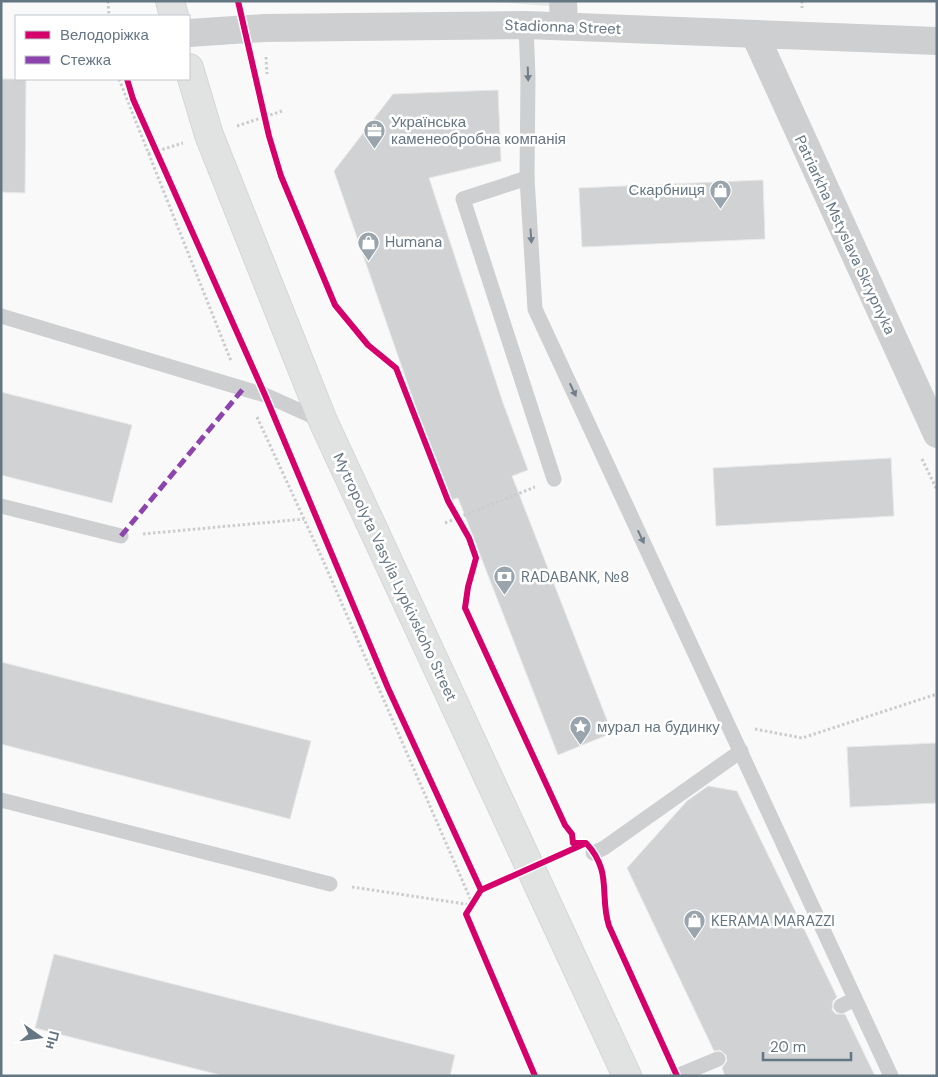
<svg xmlns="http://www.w3.org/2000/svg" width="938" height="1077" font-family="'DM Sans',sans-serif">
  <style>
    .built { fill: #e8e9e9 }
    .building { fill: #d0d2d3; stroke: #e8e8e8 }
    .lines { fill: none; stroke-linecap: round; stroke-linejoin: round }
    .secondary-casing { stroke: #d5d6d7; stroke-width: 30 }
    .path { stroke: #cbcccd; stroke-width: 3; stroke-dasharray: 2.5 2.5; stroke-linecap: butt }
    .service { stroke: #cecfd0; stroke-width: 15 }
    .minor { stroke: #cecfd0; stroke-width: 28 }
    .tertiary { stroke: #cecfd0; stroke-width: 28 }
    .secondary { stroke: #e1e2e2; stroke-width: 28 }
    .quiet { stroke: #8e44ad; stroke-width: 5; stroke-dasharray: 10 5; stroke-linecap: butt }
    .cycleway-casing { stroke: #fff; stroke-width: 9 }
    .cycleway { stroke: #d6006c; stroke-width: 6 }
    .oneway { fill: #707f8b }
    .labels { text-anchor: middle; stroke-width: 5; stroke-linejoin: round; paint-order: stroke }
    .street-label { font-size: 15px; fill: #657683; stroke: #fff }
    .poi-label { font-size: 15px; fill: #657683; stroke: #fff; text-anchor: start }
  </style>
  <rect width="100%" height="100%" fill="#f9f9f9"/>
  <polygon class="built" points="478,1 549,1 549,6"/>
  <g class="building">
    <polygon points="1,79 26,79 25,193 1,192"/>
    <polygon points="498,90 501,161 429,178 503,403 528,470 512,476 612,733 558,755 458,498 451,500 425,434 334,171 393,94"/>
    <polygon points="763,180 765,239 582,247 579,188"/>
    <polygon points="1,392 132,425 112,503 1,475"/>
    <polygon points="891,458 894,516 716,526 713,468"/>
    <polygon points="1,662 311,741 290,819 1,744"/>
    <polygon points="937,743 937,803 850,807 847,747"/>
    <polygon points="708,786 737,791 837,997 833,1001 832,1010 836,1014 845,1014 875,1076 725,1076 722,1068 727,1061 726,1055 720,1050 714,1051 627,868 687,801"/>
    <polygon points="54,954 455,1055 450,1076 224,1076 35,1028"/>
  </g>
  <g class="lines">
    <defs>
      <g id="secondary">
        <polyline points="170,1 174,16"/>
        <polyline points="189,68 209,135 323,421 627,1076"/>
      </g>
    </defs>
    <use href="#secondary" class="secondary-casing"/>
    <g class="path">
      <polyline points="108,1 109,16"/>
      <polyline points="802,1 802,8"/>
      <polyline points="266,57 267,74"/>
      <polyline points="119,79 231,361"/>
      <polyline points="237,126 282,111"/>
      <polyline points="148,154 183,143"/>
      <polyline points="257,417 322,558 473,905"/>
      <polyline points="922,459 937,490"/>
      <polyline points="445,523 535,487"/>
      <polyline points="143,534 304,519"/>
      <polyline points="755,729 802,738 937,694"/>
      <polyline points="352,887 472,905"/>
    </g>
    <g class="service">
      <polyline points="526,25 528,77 527,178 535,309 891,1076"/>
      <polyline points="527,178 463,199 554,479"/>
      <polyline points="1,316 265,395 323,421"/>
      <polyline points="1,506 121,536"/>
      <polyline points="1,800 330,884"/>
      <polyline points="593,853 604,848 741,751"/>
      <polyline points="841,1006 855,999"/>
      <polyline points="677,1076 718,1059"/>
    </g>
    <g class="minor">
      <polyline points="563,1 564,26"/>
      <polyline points="755,35 937,434"/>
    </g>
    <polyline class="tertiary" points="189,33 265,28 526,25 937,41"/>
    <use href="#secondary" class="secondary"/>
    <polyline class="quiet" points="121,536 243,389"/>
    <defs>
      <g id="cycleway">
        <path d="M238 1 269 136 281 176 335 305 368 345 396 368 448 501 469 538 476 558 468 587 465 608 565 825 572 834 573 843H586C613 872 599 895 609 926L677 1076"/>
        <polyline points="127,79 133,99 265,395 388,688 481,890 466,914 535,1076"/>
        <polyline points="481,890 584,844"/>
      </g>
    </defs>
    <use href="#cycleway" class="cycleway-casing"/>
    <use href="#cycleway" class="cycleway"/>
  </g>
  <defs><path id="oneway-solid" d="M-6-.8H1V-3.2L6.5 0L1 3.2V.8H-6Z" transform="scale(1.25)"/></defs>
  <g class="oneway">
    <use href="#oneway-solid" transform="translate(528 74) rotate(88)"/>
    <use href="#oneway-solid" transform="translate(531 236) rotate(86)"/>
    <use href="#oneway-solid" transform="translate(573 390) rotate(65)"/>
    <use href="#oneway-solid" transform="translate(641 537) rotate(65)"/>
  </g>
  <defs>
    <symbol id="office-pin" viewBox="-11 -11 22 30"><path d="M0 17L-7.5 6A9.5 9.5 0 1 1 7.5 6Z" fill="#99a4ac" stroke="#fff"/><path d="M-6-3h4V-5.5h4V-3h4V5H-6ZM-1-4.5V-3h2v-1.5ZM-6 0V1H6V0Z" fill="#fff"/></symbol>
    <symbol id="shop-pin" viewBox="-11 -11 22 30"><path d="M0 17L-7.5 6A9.5 9.5 0 1 1 7.5 6Z" fill="#99a4ac" stroke="#fff"/><path d="M-5-2.5h2.3a2.7 3.5 0 0 1 5.4 0H5L5.5 6h-11ZM-1.5-2.5h3a1.5 2.3 0 0 0-3 0Z" fill="#fff"/></symbol>
    <symbol id="bank-pin" viewBox="-11 -11 22 30"><path d="M0 17L-7.5 6A9.5 9.5 0 1 1 7.5 6Z" fill="#99a4ac" stroke="#fff"/><path d="M-6-4H6V4H-6ZM0-2.3a2.3 2.3 0 1 0 0 4.6a2.3 2.3 0 1 0 0-4.6Z" fill="#fff"/></symbol>
    <symbol id="sight-pin" viewBox="-11 -11 22 30"><path d="M0 17L-7.5 6A9.5 9.5 0 1 1 7.5 6Z" fill="#99a4ac" stroke="#fff"/><path d="M0-6L1.8-2.2L6-1.7L2.9 1.2L3.7 5.4L0 3.3L-3.7 5.4L-2.9 1.2L-6-1.7L-1.8-2.2Z" fill="#fff"/></symbol>
  </defs>
  <g fill-rule="evenodd">
    <use href="#office-pin" x="362" y="118" width="25" height="34"/>
    <use href="#shop-pin" x="708" y="178" width="25" height="34"/>
    <use href="#shop-pin" x="356" y="230" width="25" height="34"/>
    <use href="#bank-pin" x="492" y="564" width="25" height="34"/>
    <use href="#sight-pin" x="568" y="714" width="25" height="34"/>
    <use href="#shop-pin" x="682" y="908" width="25" height="34"/>
  </g>
  <g class="labels">
    <g class="street-label">
      <text transform="translate(563 27) rotate(2)" y="5">Stadionna Street</text>
      <text transform="translate(845 235) rotate(65)" y="5">Patriarkha Mstyslava Skrypnyka</text>
      <text transform="translate(395 577) rotate(65)" y="5">Mytropolyta Vasylia Lypkivskoho Street</text>
    </g>
    <g class="poi-label">
      <text x="391" y="127">Українська<tspan x="391" dy="17">каменеобробна компанія</tspan></text>
      <text x="705" y="195" text-anchor="end">Скарбниця</text>
      <text x="385" y="247">Humana</text>
      <text x="521" y="582">RADABANK, №8</text>
      <text x="597" y="732">мурал на будинку</text>
      <text x="711" y="926">KERAMA MARAZZI</text>
    </g>
  </g>
  <rect width="938" height="1077" fill="none" stroke="#657683" stroke-width="5"/>
  <rect x="15" y="15" width="175" height="65" fill="#ffffff" stroke="#c1c8cd"/>
  <rect x="25" y="31" width="25" height="8" fill="#d6006c" stroke="#c1c8cd"/>
  <text x="60" y="40" font-size="15" fill="#657683">Велодоріжка</text>
  <rect x="25" y="56" width="25" height="8" fill="#8e44ad" stroke="#c1c8cd"/>
  <text x="60" y="65" font-size="15" fill="#657683">Стежка</text>
  <g transform="translate(40 1037) rotate(104)" stroke="#ffffff" stroke-width="4" paint-order="stroke">
  <path d="M0-4L9 19L0 12L-9 19Z" fill="#657683"/>
  <text y="-8" font-size="14" font-weight="bold" text-anchor="middle" fill="#657683">Пн</text>
  </g>
  <path d="M763 1052v8h88v-8" fill="none" stroke="#657683" stroke-width="2.5"/>
  <text x="770" y="1052" font-size="15" fill="#657683" stroke="#ffffff" stroke-width="4" paint-order="stroke">20 m</text>
</svg>
